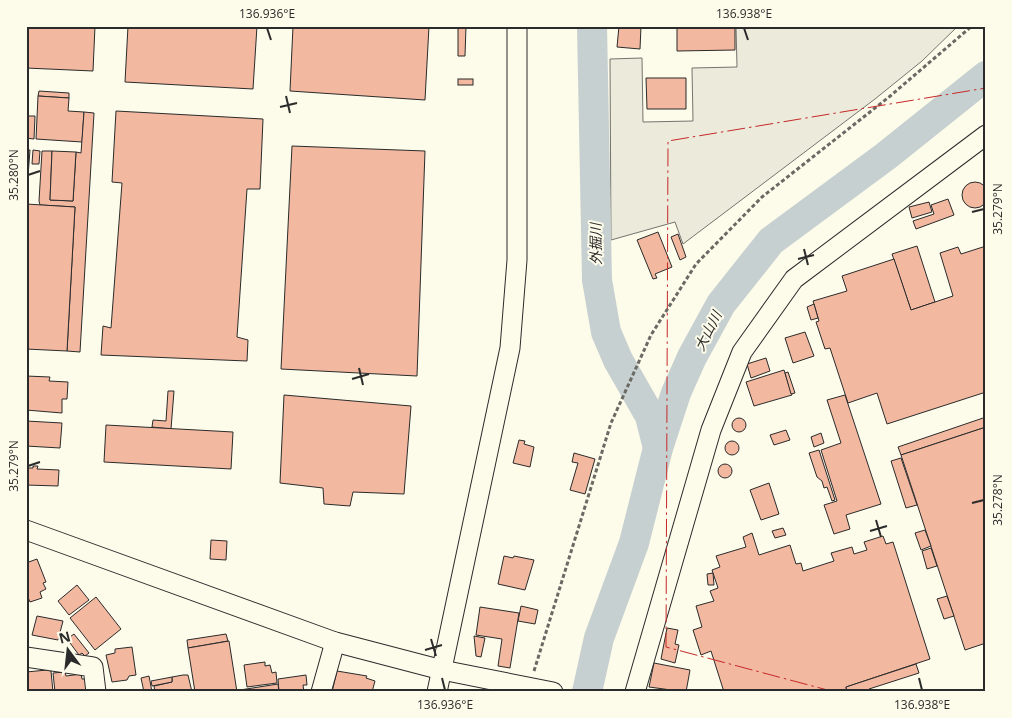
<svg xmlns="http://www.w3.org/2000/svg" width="1012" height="718" font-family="'Open Sans','Noto Sans JP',sans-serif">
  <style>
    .parking { fill: #eceadb; stroke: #74746e }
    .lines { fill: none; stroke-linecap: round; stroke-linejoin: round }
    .river { stroke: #c7d0d0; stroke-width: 30 }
    .building { fill: #f2b8a0; stroke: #2b2b2b }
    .minor-casing { stroke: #2b2b2b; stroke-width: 21 }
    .path { stroke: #6a6964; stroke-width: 3; stroke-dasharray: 4 2.5; stroke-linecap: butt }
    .minor { stroke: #fdfbea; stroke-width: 19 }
    .power { stroke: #c62828; stroke-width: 1; stroke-dasharray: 18 4 2.5 4; stroke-linecap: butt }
    .ticks { fill: none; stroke: #2b2b2b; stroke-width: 2 }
    .labels { text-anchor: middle; stroke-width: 4; stroke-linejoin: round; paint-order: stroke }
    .water-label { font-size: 14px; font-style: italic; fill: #2b2b2b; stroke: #fdfbea }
    .neatline { fill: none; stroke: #2b2b2b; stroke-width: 2 }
    .ticks-label { font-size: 12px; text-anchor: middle; fill: #2b2b2b }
  </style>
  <rect width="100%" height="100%" fill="#fdfbea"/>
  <polygon class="parking" points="736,26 958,26 922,61 875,99 683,244 675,222 611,240 610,59 642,58 643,122 693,121 692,68 737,67"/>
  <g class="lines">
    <g class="river">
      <polyline points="592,26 597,280 606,332 618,360 650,416 658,448"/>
      <polyline points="587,692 599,638 634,543 658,448 676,393 692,357 721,304 771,241 886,156 986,76"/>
    </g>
  </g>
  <g class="building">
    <polygon points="26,26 95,26 93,71 26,68"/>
    <polygon points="128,26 257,26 253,89 125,82"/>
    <polygon points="293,26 429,26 425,100 290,91"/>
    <polygon points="458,26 466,26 465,56 458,56"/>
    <polygon points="619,26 641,26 640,49 617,47"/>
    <polygon points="677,26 735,26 735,50 677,51"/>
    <polygon points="646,78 686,78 686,109 647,109"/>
    <rect x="458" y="79" width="15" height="6"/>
    <polygon points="39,91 69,93 69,98 38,96"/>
    <polygon points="38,96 69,98 68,111 84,112 82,142 36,139"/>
    <polygon points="116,111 263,119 260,189 247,189 237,337 248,340 247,361 101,355 103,326 111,328 122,183 112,182"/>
    <polygon points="84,112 94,113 80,352 67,351 75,207 40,205 39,201 42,151 52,151 50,200 73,201 76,152 81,153"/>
    <polygon points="27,116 35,116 34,139 26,138"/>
    <polygon points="292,146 425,151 417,376 281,369"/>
    <polygon points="26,150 30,150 28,176 26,176"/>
    <polygon points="33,150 40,151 39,164 32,164"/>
    <polygon points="52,151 76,152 73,201 50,200"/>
    <circle cx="975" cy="195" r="13"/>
    <polygon points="948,199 954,215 916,229 913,221 934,214 931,205"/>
    <polygon points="929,202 932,212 912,218 909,207"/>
    <polygon points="26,204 75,207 67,351 26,349"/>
    <polygon points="658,232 672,267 655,274 657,278 653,279 637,240"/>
    <polygon points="678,234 686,257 680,260 671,237"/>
    <polygon points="917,246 935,302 911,310 892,254"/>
    <polygon points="986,246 986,392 887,424 877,393 848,403 830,348 825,349 816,322 819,321 813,301 847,291 842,276 894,259 911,310 953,296 940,253 958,247 961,254"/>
    <polygon points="814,304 818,318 811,320 807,307"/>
    <polygon points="805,332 814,356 793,363 785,338"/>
    <polygon points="766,358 770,371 751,378 747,364"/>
    <polygon points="784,370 792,395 754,406 746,382"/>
    <polygon points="788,372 795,393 791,394 785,373"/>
    <polygon points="26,376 50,377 49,381 68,382 67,399 62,399 62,413 26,410"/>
    <polygon points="168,391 174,391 171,429 152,427 153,420 166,421"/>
    <polygon points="284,395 411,406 404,494 353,492 350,506 324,504 323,488 280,483"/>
    <polygon points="845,395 881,504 846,515 850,529 834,534 824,505 837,501 821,450 841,443 827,400"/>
    <polygon points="986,417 986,427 901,455 898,447"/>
    <circle cx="739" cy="425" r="7"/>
    <polygon points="26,421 62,423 60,448 26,446"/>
    <polygon points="106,425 233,432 231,469 104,462"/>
    <polygon points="986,427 986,643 965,650 901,455"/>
    <polygon points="786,430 790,440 774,445 770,435"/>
    <polygon points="821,433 824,443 814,447 811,437"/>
    <polygon points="519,440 525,441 524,444 534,447 530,467 513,463"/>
    <circle cx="732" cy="448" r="7"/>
    <polygon points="819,450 835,500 832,501 827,487 824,488 822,481 817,477 809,453"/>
    <polygon points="574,453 595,459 585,494 570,490 578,463 572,462"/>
    <polygon points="901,458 917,505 906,508 891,461"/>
    <circle cx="725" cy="471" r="7"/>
    <polygon points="33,466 38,466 37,469 59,470 58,486 26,485 26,468 33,468"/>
    <polygon points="769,483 779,514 761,520 750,490"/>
    <polygon points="783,528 786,535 775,538 772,531"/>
    <polygon points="925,530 931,546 921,550 915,533"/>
    <polygon points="752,533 759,555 790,545 796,564 801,563 803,571 834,561 831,553 852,547 854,554 867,550 864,542 883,536 886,544 893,542 930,659 846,687 847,692 724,692 711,651 701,655 693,630 702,627 696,606 714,601 710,591 718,588 712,570 720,567 716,556 746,547 743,537"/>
    <polygon points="211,540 227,541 226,560 210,559"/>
    <polygon points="931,548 937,566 927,569 922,551"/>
    <polygon points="504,556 513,558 514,556 534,560 525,590 498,584"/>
    <polygon points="37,559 46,582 43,583 46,589 40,592 42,598 30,602 26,593 26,563"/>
    <polygon points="713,573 714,585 708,585 707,574"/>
    <polygon points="77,585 89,600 69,615 58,601"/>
    <polygon points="947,596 954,616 944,619 937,599"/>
    <polygon points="96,597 121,629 95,650 70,618"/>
    <polygon points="521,606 538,610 535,624 518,621"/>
    <polygon points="480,607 519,613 510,668 498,666 502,639 476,635"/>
    <polygon points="37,616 63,621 58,640 32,635"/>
    <polygon points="667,628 678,630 675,644 679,645 675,663 661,659"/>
    <polygon points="74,634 89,653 85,656 82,653 79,655 67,639"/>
    <polygon points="226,634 228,641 188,648 187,640"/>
    <polygon points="474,636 485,638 481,657 476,656"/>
    <polygon points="229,641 237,692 195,692 188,648"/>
    <polygon points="132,647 136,675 129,676 127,680 112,682 106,655 115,653 115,649"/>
    <polygon points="265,662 265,666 270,665 272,673 276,672 277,683 247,687 244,665"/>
    <polygon points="654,663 690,670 686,692 649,687"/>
    <polygon points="916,664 919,673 869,689 869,692 847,692 846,687"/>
    <polygon points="47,670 51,671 53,692 26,692 26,672"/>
    <polygon points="337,671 367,676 366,678 375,681 372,692 332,692"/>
    <polygon points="65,672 66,676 81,674 82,679 88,679 89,692 55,692 53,673"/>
    <polygon points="183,675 188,675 192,692 155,692 154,686 172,682 172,677"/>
    <polygon points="306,675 307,685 303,685 304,692 279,692 278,679"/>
    <polygon points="149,676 152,692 144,692 141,678"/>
    <polygon points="172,677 172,682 152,686 151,681"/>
    <polygon points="278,684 279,692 240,692 240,690"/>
  </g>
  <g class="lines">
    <defs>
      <g id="minor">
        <polyline points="26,530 335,642 442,670 553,692"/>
        <polyline points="26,657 93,667 96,692"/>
        <polyline points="321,692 335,642"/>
        <polyline points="437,692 510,348 517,260 517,26"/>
        <polyline points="635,692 711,430 742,352 794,279 986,135"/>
      </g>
    </defs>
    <use href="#minor" class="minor-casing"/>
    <polyline class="path" points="534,671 611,423 651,335 696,264 762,197 889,97 972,26"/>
    <use href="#minor" class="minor"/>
    <polyline class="power" points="835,692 666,647 668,141 986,88"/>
  </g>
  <path class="ticks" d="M267 28 271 40M744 28 748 40M286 96 290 113M280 107 297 103M28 175 40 171M972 212 984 209M804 249 808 265M798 259 814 255M359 368 363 385M352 379 369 374M28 466 40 462M972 503 984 500M876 520 881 537M870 531 887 526M431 639 436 656M425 650 442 645M442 678 445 690M919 678 922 690"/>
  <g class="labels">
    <g class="water-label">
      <text transform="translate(596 244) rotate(-91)" y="5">外掘川</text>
      <text transform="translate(708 331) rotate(-63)" y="5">大山川</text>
    </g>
  </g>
  <rect width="1012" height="718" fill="none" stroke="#fdfbea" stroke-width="55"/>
  <g transform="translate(68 650) rotate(345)" stroke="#fdfbea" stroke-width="4" paint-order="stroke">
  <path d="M0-4L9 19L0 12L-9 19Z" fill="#2b2b2b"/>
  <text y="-8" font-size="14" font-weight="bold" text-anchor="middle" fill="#2b2b2b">N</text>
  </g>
  <rect x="28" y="28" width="956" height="662" class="neatline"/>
  <g class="ticks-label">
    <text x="267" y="18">136.936°E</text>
    <text x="744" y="18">136.938°E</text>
    <text transform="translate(14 175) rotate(-90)" y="4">35.280°N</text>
    <text transform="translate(998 209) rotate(-90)" y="4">35.279°N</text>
    <text transform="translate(14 466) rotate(-90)" y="4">35.279°N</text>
    <text transform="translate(998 500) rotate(-90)" y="4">35.278°N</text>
    <text x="445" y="709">136.936°E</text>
    <text x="922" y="709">136.938°E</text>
  </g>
</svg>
